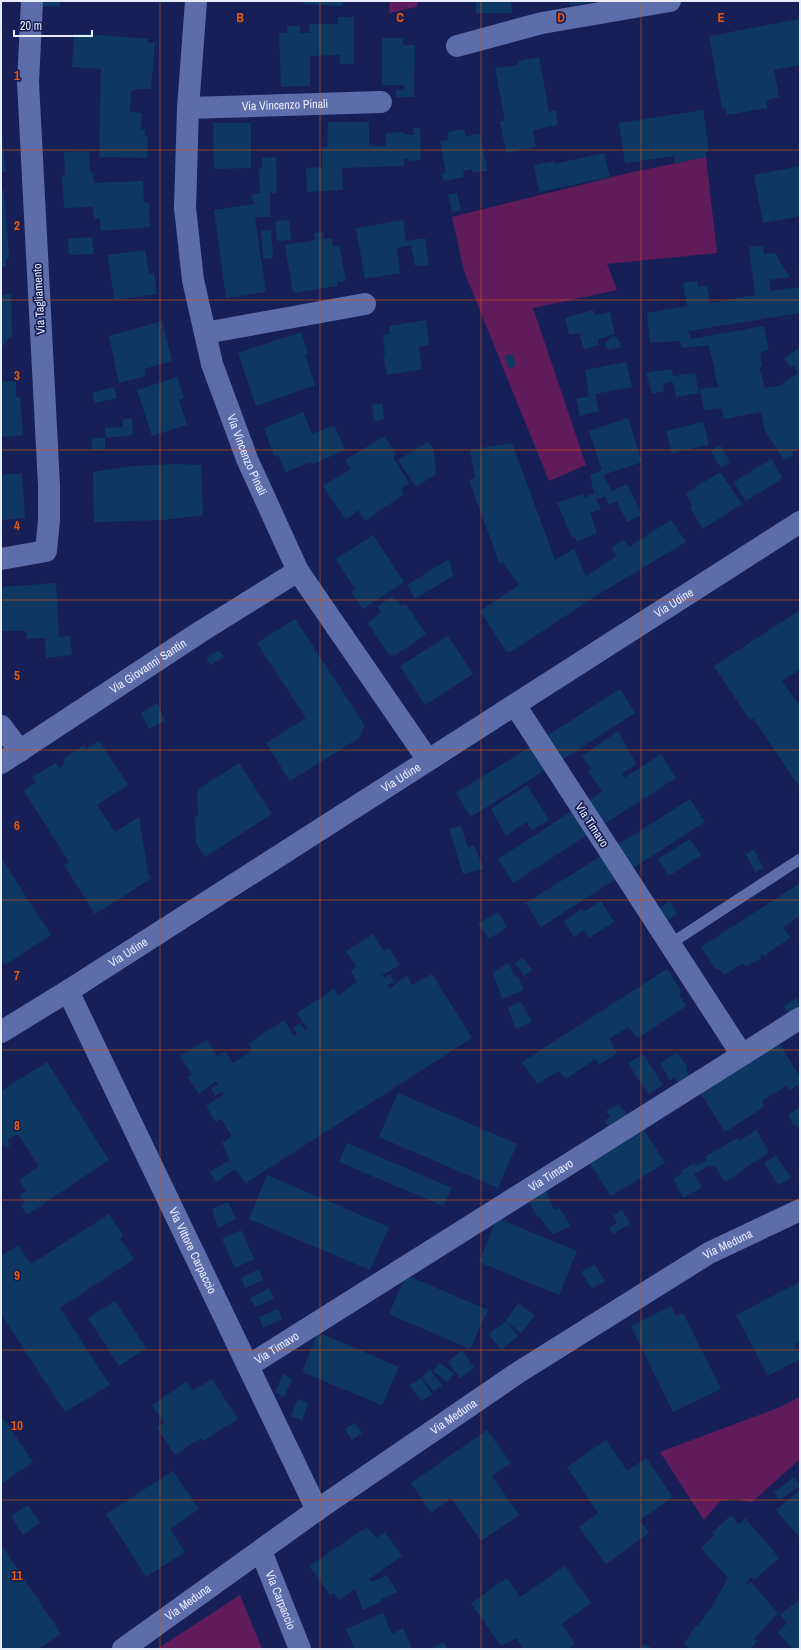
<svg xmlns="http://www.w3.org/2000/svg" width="801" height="1650" font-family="'Archivo Narrow',sans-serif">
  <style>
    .green { fill: #601b5b }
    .building { fill: #0e3861 }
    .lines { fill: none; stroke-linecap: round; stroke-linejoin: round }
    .lane { stroke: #5c6daa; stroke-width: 11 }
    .street { stroke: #5c6daa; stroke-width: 22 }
    .secondary { stroke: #5c6daa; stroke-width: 22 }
    .grid { fill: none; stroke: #e8590c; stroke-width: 1; stroke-opacity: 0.55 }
    .labels { text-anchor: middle; stroke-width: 3.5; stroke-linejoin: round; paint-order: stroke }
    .street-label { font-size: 12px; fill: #e8ecfa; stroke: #172056 }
    .grid-label { font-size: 13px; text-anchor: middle; font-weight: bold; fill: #e8590c; stroke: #172056; stroke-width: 3.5; stroke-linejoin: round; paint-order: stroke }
  </style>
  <rect width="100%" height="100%" fill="#172056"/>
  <g class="green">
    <polygon points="390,1 419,1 416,7 389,13"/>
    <polygon points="706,157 717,253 607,264 617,290 533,308 586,465 549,481 464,271 452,217 633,172"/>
    <polygon points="800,1397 800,1459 752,1502 736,1499 720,1501 704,1520 660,1452 778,1408"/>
    <polygon points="240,1595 262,1649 157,1649"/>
  </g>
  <g class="building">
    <polygon points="43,1 60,1 60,7 43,6"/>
    <polygon points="303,1 343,1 343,6 303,4"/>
    <polygon points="476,1 511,1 512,13 476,13"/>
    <polygon points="569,1 592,1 592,2 570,6"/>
    <polygon points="338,17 354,17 354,64 340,64 340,55 310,56 310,86 281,87 279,33 287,33 287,26 300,26 300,33 310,33 309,24 338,24"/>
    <polygon points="800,19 800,65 774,70 779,97 766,100 767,108 727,115 725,107 722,108 709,36"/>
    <polygon points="74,33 149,39 148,43 155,43 151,89 134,89 134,91 131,91 130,112 142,113 141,130 145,130 145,137 148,137 147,158 99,157 101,69 72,67"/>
    <polygon points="382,38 403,38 403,45 415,45 414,97 396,97 396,90 404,90 404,85 382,85"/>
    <polygon points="539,57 549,112 556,110 558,125 533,130 536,147 506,153 500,121 505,121 495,68 518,65 518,61"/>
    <polygon points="703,110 709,151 706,152 706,157 675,163 674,156 625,163 619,123"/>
    <polygon points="1,122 6,172 1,172"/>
    <polygon points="328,122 369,122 369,145 378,146 386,146 386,133 403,132 404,135 414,135 413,128 420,128 421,160 408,161 409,159 404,159 404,166 342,168 343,190 307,192 306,168 322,167 322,147 327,147"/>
    <polygon points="213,123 251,123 251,168 214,169"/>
    <polygon points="464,129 466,136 480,134 487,171 472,172 472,169 463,171 464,177 444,181 442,174 446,172 440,141 448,140 448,132"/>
    <polygon points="89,151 90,172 93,173 94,183 143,181 144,203 149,203 150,227 101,231 100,219 94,219 93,207 64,208 62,175 65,175 64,152"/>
    <polygon points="604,153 610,177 539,192 534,165 554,161 554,164"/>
    <polygon points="276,157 277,193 270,193 270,217 255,217 266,292 226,298 214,210 254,204 251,195 260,193 259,169 262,169 262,158"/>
    <polygon points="800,166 800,216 763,223 754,175"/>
    <polygon points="1,190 4,190 9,258 6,259 6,267 1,267"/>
    <polygon points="457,193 461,210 452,212 448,195"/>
    <polygon points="289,220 291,240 277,241 275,221"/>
    <polygon points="403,220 406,241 425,238 429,265 415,266 411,245 397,248 400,273 365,279 356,228"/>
    <polygon points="271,230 273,258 263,259 261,231"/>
    <polygon points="323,232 324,239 332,238 333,246 339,245 346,281 337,282 337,286 293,293 285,245 315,240 314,233"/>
    <polygon points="92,237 94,254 69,255 68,239"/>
    <polygon points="763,246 764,254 776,253 780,263 790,277 769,280 771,291 800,287 800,313 688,331 691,339 764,326 769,350 760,352 762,366 759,367 765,388 779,386 798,373 794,365 790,367 784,358 800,348 800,449 792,452 794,455 784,460 765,431 761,412 724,419 721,408 704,410 700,389 718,387 709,345 682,348 680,341 650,343 647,313 687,306 683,283 697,281 698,287 707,285 710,303 755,295 749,247"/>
    <polygon points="145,250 149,274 154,273 157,294 114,300 108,255"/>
    <polygon points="11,294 12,338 9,338 1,348 1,296"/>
    <polygon points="593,310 595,315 610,312 615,334 598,339 599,345 584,349 579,333 569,335 565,318"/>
    <polygon points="426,320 429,345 419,347 422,369 387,375 383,355 385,355 383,335 390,334 389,326"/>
    <polygon points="162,321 172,361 144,369 146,376 119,383 109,336"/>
    <polygon points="301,332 308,354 305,355 315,385 256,406 238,353"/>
    <polygon points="614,335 619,341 621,347 609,350 604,344"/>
    <polygon points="513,354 516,366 508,368 505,356"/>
    <polygon points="626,362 632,387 595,394 599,411 580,416 576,399 589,396 585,370"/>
    <polygon points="672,369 673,376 695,373 699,393 676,397 673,382 663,384 664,391 652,394 646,373"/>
    <polygon points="177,377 184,398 179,400 187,425 152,436 137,390"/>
    <polygon points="16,381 16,397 20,397 23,435 1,437 1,382"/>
    <polygon points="114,387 117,398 95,403 92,393"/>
    <polygon points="382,403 384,419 374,421 372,405"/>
    <polygon points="303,412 312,434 334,425 345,450 311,465 311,462 286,472 278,455 274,456 264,428"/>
    <polygon points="628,418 642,462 603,475 612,491 627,484 642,515 627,522 617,501 609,505 605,496 596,499 601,509 590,513 597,533 577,541 574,536 572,538 557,503 583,494 584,498 594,493 590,475 602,470 589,431"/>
    <polygon points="123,419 132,419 133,435 105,438 105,428 123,427"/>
    <polygon points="703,422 709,445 672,453 666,431"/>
    <polygon points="385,436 396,454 393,457 409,483 401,489 404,494 365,521 358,510 346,520 323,486 351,469 345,460"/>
    <rect x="92" y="438" width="13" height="12"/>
    <polygon points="428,442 434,450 436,474 416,487 398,460"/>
    <polygon points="512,443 555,560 574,549 586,576 617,556 611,548 624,540 629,547 671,520 686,542 594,597 511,652 506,651 480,611 519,585 503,562 500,565 469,480 475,478 470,450"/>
    <polygon points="720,445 730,462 721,468 711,451"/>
    <polygon points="771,459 783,478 746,501 734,482"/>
    <polygon points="173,464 201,465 203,515 164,520 94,522 93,472 132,466"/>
    <polygon points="720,472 742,504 703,529 690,508 692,506 686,493"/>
    <polygon points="22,473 25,518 1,520 1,475"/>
    <polygon points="373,535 404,582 363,609 351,592 355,589 336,559"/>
    <polygon points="449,559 453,576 415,599 407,585"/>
    <polygon points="56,583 59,637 70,636 72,655 46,658 45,638 27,639 26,631 1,631 1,587"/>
    <polygon points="393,596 401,606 406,604 426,634 394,656 393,654 390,656 368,623 381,612 378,606"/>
    <polygon points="800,610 800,669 782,681 800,706 800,788 753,718 750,720 714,666"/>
    <polygon points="295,619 362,721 364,726 359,738 290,781 266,743 306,718 257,643"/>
    <polygon points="448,636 473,674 425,705 400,666"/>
    <polygon points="218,651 224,657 210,665 206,658"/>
    <polygon points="620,689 635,713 560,761 545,737"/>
    <polygon points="157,703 165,721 149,729 141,713"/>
    <polygon points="618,731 636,764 621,774 624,778 661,754 676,778 601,826 587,802 602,792 588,771 592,769 582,756"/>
    <polygon points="99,741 128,785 97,805 115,832 139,817 148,873 152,878 95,914 64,865 69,862 24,791 36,783 32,777 56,763 59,768 65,764 63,759 84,745 86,749"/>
    <polygon points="530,747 545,770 471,817 456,793"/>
    <polygon points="239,763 272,814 205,857 196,843 195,817 198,817 197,790"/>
    <polygon points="527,785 549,820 532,830 526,822 506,836 491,809"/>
    <polygon points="690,799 705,822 630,870 616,846"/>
    <polygon points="572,811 587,835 513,883 498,859"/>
    <polygon points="461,826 468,848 474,845 484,869 463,874 449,829"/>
    <polygon points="690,839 701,855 669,876 658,859"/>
    <polygon points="754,850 763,868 755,872 746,854"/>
    <polygon points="601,856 616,879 541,927 526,903"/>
    <polygon points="1,858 51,935 5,965 1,959"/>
    <polygon points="800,883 800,916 783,927 790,938 764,956 762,953 760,955 761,958 746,967 743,963 724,975 718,968 716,970 701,947"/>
    <polygon points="601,901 614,922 589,938 584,930 574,937 564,921 582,909 584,912"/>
    <polygon points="670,901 677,914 665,922 657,910"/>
    <polygon points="498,912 507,927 489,939 478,924"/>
    <polygon points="373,934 384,951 389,948 400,965 382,975 384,978 390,974 394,982 388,985 390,988 407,975 412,985 432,974 472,1038 246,1183 235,1169 216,1182 210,1172 230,1160 222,1143 232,1136 221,1119 216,1122 206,1106 224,1094 222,1092 215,1096 211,1088 218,1085 216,1081 199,1094 188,1077 192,1074 180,1056 207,1040 217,1056 225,1051 233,1063 252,1050 248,1044 284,1020 294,1036 297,1034 293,1028 300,1023 305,1030 307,1028 297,1013 334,989 338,996 357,982 351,971 356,966 346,951"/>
    <polygon points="523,958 532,970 524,976 515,963"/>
    <polygon points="508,963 515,977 518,976 524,990 502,999 493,973"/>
    <polygon points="667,969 682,992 679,994 686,1006 638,1038 628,1027 609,1039 617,1053 599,1065 595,1059 566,1079 559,1071 537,1084 522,1062"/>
    <polygon points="797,998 800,1006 788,1013 784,1006"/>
    <polygon points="521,1002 532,1022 516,1029 508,1008"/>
    <polygon points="778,1041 800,1077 800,1084 789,1091 786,1086 762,1101 764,1107 725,1132 699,1091"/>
    <polygon points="677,1052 688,1068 686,1069 690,1077 679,1084 675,1077 670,1081 660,1063"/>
    <polygon points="643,1054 663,1085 648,1094 628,1063"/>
    <polygon points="47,1062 109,1160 27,1215 21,1205 25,1203 20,1195 26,1191 19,1180 39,1166 18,1134 7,1140 10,1145 5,1148 1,1142 1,1091"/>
    <polygon points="398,1093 517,1144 498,1188 379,1137"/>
    <polygon points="619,1104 628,1116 610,1130 605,1121 610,1117 606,1111"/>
    <polygon points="800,1107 800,1125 795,1128 788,1115"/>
    <polygon points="642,1127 665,1163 611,1196 589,1162"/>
    <polygon points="756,1130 769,1152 725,1182 715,1166 712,1168 710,1165 694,1174 702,1188 683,1198 673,1178 682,1174 681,1171 694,1163 696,1166 707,1160 705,1157 737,1138 739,1141"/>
    <polygon points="347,1143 452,1188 443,1206 339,1162"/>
    <polygon points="776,1155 791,1178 778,1185 764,1163"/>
    <polygon points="267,1175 389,1227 370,1270 249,1219"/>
    <polygon points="546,1190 554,1210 559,1208 571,1226 553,1234 539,1216 537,1217 528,1198"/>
    <polygon points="228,1202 236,1219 218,1228 212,1209"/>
    <polygon points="622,1210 630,1224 613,1234 609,1228 617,1223 613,1216"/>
    <polygon points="109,1214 123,1235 120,1239 134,1259 60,1308 110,1385 65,1412 1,1314 1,1256 18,1245 31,1264"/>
    <polygon points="497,1218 577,1251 559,1295 479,1262"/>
    <polygon points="241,1230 254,1259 235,1268 222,1239"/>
    <polygon points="595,1265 605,1281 592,1289 581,1272"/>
    <polygon points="259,1269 263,1280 245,1288 241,1278"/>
    <polygon points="406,1275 488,1310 470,1349 389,1314"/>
    <polygon points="800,1282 800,1341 795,1344 800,1354 800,1359 768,1376 736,1315"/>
    <polygon points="269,1288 274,1298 255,1307 250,1298"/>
    <polygon points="115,1301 146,1348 119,1366 88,1318"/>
    <polygon points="518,1303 535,1315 521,1333 506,1321"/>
    <polygon points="671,1306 676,1316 683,1313 721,1389 673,1412 631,1326"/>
    <polygon points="278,1309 282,1319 263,1328 259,1317"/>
    <polygon points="506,1321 518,1336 501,1350 489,1334"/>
    <polygon points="318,1332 399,1367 382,1405 302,1372"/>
    <polygon points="462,1350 474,1368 460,1378 448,1362"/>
    <polygon points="440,1363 454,1374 447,1382 433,1371"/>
    <polygon points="430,1370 442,1385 434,1392 422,1377"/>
    <polygon points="283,1374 292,1379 284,1397 275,1392"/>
    <polygon points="421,1378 432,1394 421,1401 410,1385"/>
    <polygon points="212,1379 238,1419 203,1441 201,1438 175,1455 157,1428 164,1423 152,1405 187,1381 192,1391"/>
    <polygon points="298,1399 308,1403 302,1421 291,1416"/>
    <polygon points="1,1415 33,1462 1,1484"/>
    <polygon points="355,1423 362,1433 352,1440 345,1429"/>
    <polygon points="487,1430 511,1463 492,1476 519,1515 481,1541 451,1498 431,1513 411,1483"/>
    <polygon points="606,1440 627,1471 646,1458 673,1497 640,1520 649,1533 606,1564 579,1527 598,1513 567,1467"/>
    <polygon points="173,1471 199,1509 170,1529 185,1552 146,1577 106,1514"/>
    <polygon points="794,1477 800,1486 779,1501 774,1492"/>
    <polygon points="800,1490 800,1538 776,1510"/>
    <polygon points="28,1505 40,1523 23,1535 11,1516"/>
    <polygon points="731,1515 739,1525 745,1518 779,1558 754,1580 751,1577 746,1583 747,1585 751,1582 778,1613 754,1639 757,1641 751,1649 692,1649 684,1644 696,1625 698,1626 711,1608 728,1578 701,1548 714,1536 712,1533"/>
    <polygon points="367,1527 376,1538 385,1532 402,1556 369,1579 372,1582 387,1575 397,1592 381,1599 381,1602 363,1610 355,1589 339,1600 334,1593 330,1595 309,1566"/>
    <polygon points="1,1544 61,1634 38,1649 1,1649"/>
    <polygon points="565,1566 591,1603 562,1624 575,1644 567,1649 524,1649 516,1638 501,1646 471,1603 507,1578 520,1597"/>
    <polygon points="800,1596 800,1648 793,1649 778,1632 787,1623 780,1615 799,1600 798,1598"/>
    <polygon points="383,1613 392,1634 403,1628 412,1649 355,1649 346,1629"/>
    <polygon points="444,1642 447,1649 431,1649"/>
    <polygon points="644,1644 653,1649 640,1649"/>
  </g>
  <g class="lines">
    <polyline class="lane" points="670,944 800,859"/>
    <g class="street">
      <path id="s1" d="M196 1 188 108 185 208 193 280 212 364 247 459 298 571 428 760"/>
      <polyline points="457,46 542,23 670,1"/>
      <path id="s2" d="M188 108 381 102"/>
      <polyline points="205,333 365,304"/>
      <polyline points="1,559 46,551 49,520 49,485 28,82 32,1"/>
      <polyline points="1,726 20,751"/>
      <path id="s3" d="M1 763 200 632 298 571"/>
      <path id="s4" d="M68 991 317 1510"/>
      <polyline points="742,1055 800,1018"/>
      <path id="s5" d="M248 1366 742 1055 515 705"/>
      <path id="s6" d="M261 1551 300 1649"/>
      <path id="s7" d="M123 1649 317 1510 519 1372 709 1253 800 1210"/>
    </g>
    <path class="secondary" id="s8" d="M1 1032 68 991 800 522"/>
  </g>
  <path class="grid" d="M160 1V1649M320 1V1649M481 1V1649M641 1V1649M1 150H800M1 300H800M1 450H800M1 600H800M1 750H800M1 900H800M1 1050H800M1 1200H800M1 1350H800M1 1500H800"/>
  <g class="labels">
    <g class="street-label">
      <text dy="4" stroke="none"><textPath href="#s2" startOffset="97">Via Vincenzo Pinali</textPath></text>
      <text transform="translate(39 299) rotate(-93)" y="4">Via Tagliamento</text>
      <text dy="4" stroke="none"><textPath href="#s1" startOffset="463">Via Vincenzo Pinali</textPath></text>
      <text dy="4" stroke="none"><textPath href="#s8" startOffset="798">Via Udine</textPath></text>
      <text dy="4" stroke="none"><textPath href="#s3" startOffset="176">Via Giovanni Santin</textPath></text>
      <text dy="4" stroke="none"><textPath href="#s8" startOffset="474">Via Udine</textPath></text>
      <text transform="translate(592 825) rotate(57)" y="4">Via Timavo</text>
      <text dy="4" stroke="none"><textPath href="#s8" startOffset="150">Via Udine</textPath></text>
      <text dy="4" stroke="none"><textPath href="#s5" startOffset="358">Via Timavo</textPath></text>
      <text dy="4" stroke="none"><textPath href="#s7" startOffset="728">Via Meduna</textPath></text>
      <text dy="4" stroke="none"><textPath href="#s4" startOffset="288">Via Vittore Carpaccio</textPath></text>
      <text dy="4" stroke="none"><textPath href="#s5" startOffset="34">Via Timavo</textPath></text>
      <text dy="4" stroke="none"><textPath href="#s7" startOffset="404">Via Meduna</textPath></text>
      <text dy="4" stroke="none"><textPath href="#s6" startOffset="53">Via Carpaccio</textPath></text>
      <text dy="4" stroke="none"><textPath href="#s7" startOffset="80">Via Meduna</textPath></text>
    </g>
  </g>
  <g class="grid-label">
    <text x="240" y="22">B</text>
    <text x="400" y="22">C</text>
    <text x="561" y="22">D</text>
    <text x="721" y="22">E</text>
    <text x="17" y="80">1</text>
    <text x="17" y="230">2</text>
    <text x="17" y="380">3</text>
    <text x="17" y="530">4</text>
    <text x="17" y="680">5</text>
    <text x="17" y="830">6</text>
    <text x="17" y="980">7</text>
    <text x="17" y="1130">8</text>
    <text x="17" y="1280">9</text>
    <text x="17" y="1430">10</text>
    <text x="17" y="1580">11</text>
  </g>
  <rect width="801" height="1650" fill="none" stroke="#e8ecfa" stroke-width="4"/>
  <path d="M14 30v6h78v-6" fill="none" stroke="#e8ecfa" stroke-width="2"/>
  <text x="20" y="30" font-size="12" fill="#e8ecfa" stroke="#172056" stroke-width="3" paint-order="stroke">20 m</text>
</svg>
